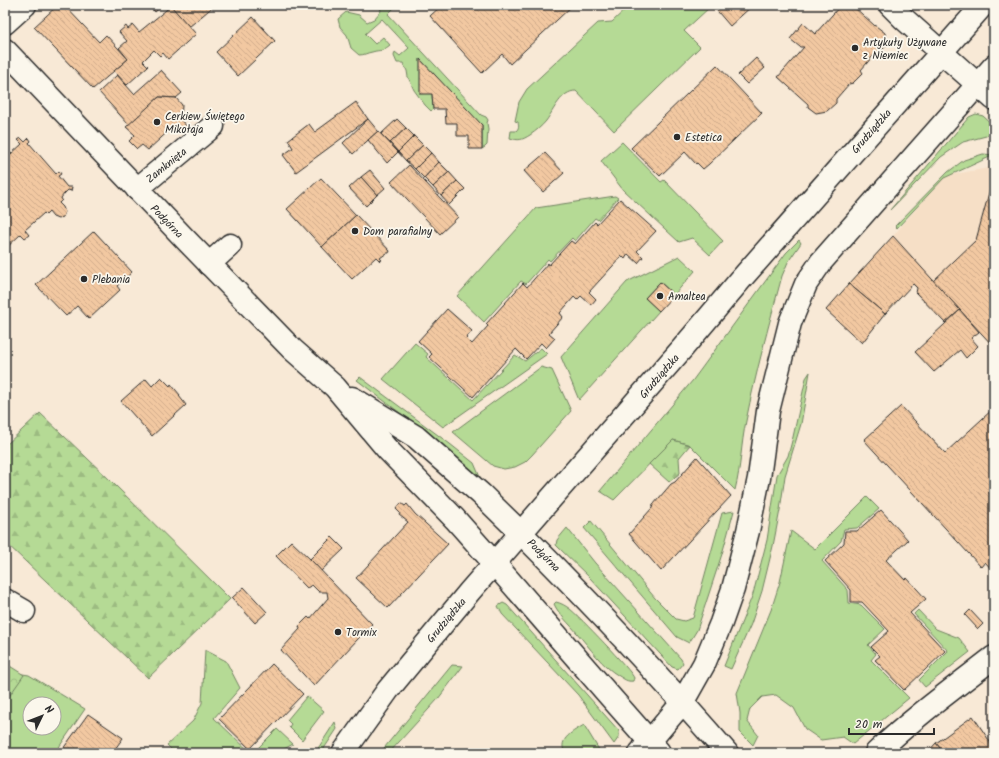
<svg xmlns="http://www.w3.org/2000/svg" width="999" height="758" font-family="Kalam,sans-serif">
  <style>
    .built { fill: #f6dfc6 }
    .green { fill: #b5da95; stroke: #708260; fill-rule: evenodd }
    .forest { fill: url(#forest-firs); stroke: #708260 }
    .park { fill: url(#park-crowns); stroke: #708260 }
    .building { fill: url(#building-back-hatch); stroke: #2b2b2b }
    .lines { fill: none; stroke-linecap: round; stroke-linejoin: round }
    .minor-casing { stroke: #2b2b2b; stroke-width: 25 }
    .major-casing { stroke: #2b2b2b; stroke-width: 25 }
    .minor { stroke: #fbf7ec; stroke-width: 22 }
    .major { stroke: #fbf7ec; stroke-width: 22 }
    .poi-dot { fill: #2b2b2b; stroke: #fbf7ec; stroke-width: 1.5 }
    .labels { text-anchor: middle; stroke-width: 3.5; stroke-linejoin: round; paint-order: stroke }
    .poi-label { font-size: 11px; fill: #2b2b2b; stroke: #fbf7ec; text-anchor: start }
    .street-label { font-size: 11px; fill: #2b2b2b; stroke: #fbf7ec }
  </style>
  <defs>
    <pattern id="forest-firs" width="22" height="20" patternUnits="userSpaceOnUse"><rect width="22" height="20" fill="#b5da95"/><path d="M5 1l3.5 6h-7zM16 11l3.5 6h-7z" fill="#9cbb81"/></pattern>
    <pattern id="park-crowns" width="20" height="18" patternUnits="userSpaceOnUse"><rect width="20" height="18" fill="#b5da95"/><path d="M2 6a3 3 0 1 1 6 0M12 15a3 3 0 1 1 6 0" fill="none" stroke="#9cbb81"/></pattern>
    <pattern id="building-back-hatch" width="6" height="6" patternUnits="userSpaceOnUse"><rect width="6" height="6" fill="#f2c8a1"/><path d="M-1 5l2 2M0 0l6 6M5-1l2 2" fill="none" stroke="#d0ac8b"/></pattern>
  </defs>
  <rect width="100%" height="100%" fill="#f8e9d6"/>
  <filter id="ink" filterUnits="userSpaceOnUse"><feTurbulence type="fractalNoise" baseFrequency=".025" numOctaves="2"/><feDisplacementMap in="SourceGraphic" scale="8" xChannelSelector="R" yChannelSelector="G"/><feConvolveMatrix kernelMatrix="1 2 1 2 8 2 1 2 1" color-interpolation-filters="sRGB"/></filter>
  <g filter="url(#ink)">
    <polygon class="built" points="994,167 994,347 893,236 944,176"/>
    <g class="green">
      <path d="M380 5H397L388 14 481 115 486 117 488 120 487 123 488 129 487 145 485 147 482 149V125L432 94 433 109 431 111 425 105 414 90 408 77 407 71 403 63H397L394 56 395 52 400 56 409 48 382 19 365 34 375 44 383 37 390 45C380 53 382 49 372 52 366 53 365 55 359 55L351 48 347 35 340 27 338 19 346 12 359 15 367 22 374 19 381 11Z"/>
      <path d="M630 5H708L710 7 684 31 700 47 614 131 576 91C561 91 554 110 546 121 542 126 536 131 530 135 522 140 519 141 510 138L511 131H516C519 128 519 126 518 122L515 121 519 102 527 89 598 23 612 22Z"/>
      <polygon points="976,114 983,116 994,126 994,132 986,136 963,142 941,157 890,210 969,117"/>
      <polygon points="622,142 661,182 664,180 723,241 710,255 692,238 679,242 623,190 601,161"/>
      <polygon points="983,154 994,155 944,178 897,228 895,226 948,172 964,160"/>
      <polygon points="615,196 618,198 598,220 595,218 575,241 572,238 550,261 548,259 526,284 521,281 484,322 457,296 536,208"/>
      <path d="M799 240 801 243 788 262 782 276C769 324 756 372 746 421 741 444 741 467 735 490L690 445 673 440 614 500 600 491 693 380 786 253Z"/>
      <polygon points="679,256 695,271 674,295 660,282 646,297 659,311 579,400 561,357 627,282"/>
      <polygon points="415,343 428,354 426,357 473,400 515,355 525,361 541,348 547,354 443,427 383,379"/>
      <polygon points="541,367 552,370 571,411 532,455 525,462 515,467 504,469 493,466 453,432"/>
      <polygon points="810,372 801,424 785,476 780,510 773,546 762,591 751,624 731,669 724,666 753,594 767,540 777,475 788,456 793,437 806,378"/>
      <polygon points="360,377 450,444 474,463 480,477 469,470 447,449 357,380"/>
      <polygon points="867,497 879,509 857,528 844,529 841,541 822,561 848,590 849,603 861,605 885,629 868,645 876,654 871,660 909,698 853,744 843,737 821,740 805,729 794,708 776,695 762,697 750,709 747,721 758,735 753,745 740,732 740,713 737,693 771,610 780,582 791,531 815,549"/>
      <polygon points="734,511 722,554 697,630 689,643 677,637 584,528 591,521 655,598 676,619 684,621 693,618 722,513"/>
      <polygon points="567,528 595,563 681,659 683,663 678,669 672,667 590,578 558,547 556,545 557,540"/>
      <path d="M556 602C561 603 566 606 570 609 578 615 632 671 634 678 634 679 633 680 633 681 627 682 624 679 619 676 602 666 590 648 577 633 570 624 559 615 554 604Z"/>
      <polygon points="503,603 507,605 619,731 619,737 614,744 578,695 502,614 498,606"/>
      <polygon points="918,610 936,629 959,638 970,652 925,687 919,680 948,651 914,614"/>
      <polygon points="205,650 226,661 240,688 214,718 251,753 175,753 167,745 193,721 202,703"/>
      <polygon points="452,665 463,666 438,699 389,753 380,753"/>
      <path d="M5 672H10L29 675 85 709 55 753H5ZM30 704H54V728H30Z"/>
      <polygon points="307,696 324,711 302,740 289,727 291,724 287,720"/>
      <polygon points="335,722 337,729 321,753 315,753"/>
      <path d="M584 725 601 753H565C557 739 574 731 584 725Z"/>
      <polygon points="277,729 293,744 277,753 253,753"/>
    </g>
    <g class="forest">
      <polygon points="40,413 110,480 230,599 148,678 5,542 5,446"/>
      <polygon points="673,440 690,445 679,458 680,473 669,482 649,464"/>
    </g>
    <polygon class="park" points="5,663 24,675 5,702"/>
    <g class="building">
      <polygon points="58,5 64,5 99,42 106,35 128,59 93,89 34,27"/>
      <polygon points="149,5 163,5 155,12"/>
      <polygon points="170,5 215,5 189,27"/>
      <polygon points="442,5 573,5 510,64 502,54 482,73 430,16"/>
      <polygon points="712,5 753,5 730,26"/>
      <polygon points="841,5 852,5 875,26 876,26 885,33 886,46 877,55 873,56 861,70 863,73 853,83 849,84 836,99 836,103 827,111 816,113 808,107 808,104 778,77 804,47 800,47 790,39 803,23 815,34"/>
      <polygon points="171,6 196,34 168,59 163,53 160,56 154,50 143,61 148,66 127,85 114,71 128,59 119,48 127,41 119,32 126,26 128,29 133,25 139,32"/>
      <polygon points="253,17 275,41 238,76 216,52"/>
      <polygon points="756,58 765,68 747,84 738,75"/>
      <polygon points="420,59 482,125 482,149 469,149 469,136 457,136 457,123 446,123 445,109 433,109 432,94 420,94"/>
      <polygon points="717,65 762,113 709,164 703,169 697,163 696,164 685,152 660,176 631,148"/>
      <polygon points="161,70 182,93 176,98 159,97 129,125 99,92 117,75 134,94"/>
      <polygon points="159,97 176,98 182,105 181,120 188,128 183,131 180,127 177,128 174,126 148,150 142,145 137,149 129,141 135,135 126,127"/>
      <polygon points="356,102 368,119 296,172 283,155 293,148 288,140 309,124 315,132"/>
      <polygon points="368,119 378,131 353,154 343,143"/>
      <polygon points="397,119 406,128 390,143 381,134"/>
      <polygon points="406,128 414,136 398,152 390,143"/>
      <polygon points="378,131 398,152 387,163 368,140"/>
      <polygon points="414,136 423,145 406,161 398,152"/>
      <polygon points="21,138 25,142 29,138 31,141 29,143 56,174 59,171 61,174 58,176 67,187 72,187 71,191 68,190 64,194 61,198 62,200 59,203 63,207 65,212 63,217 58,219 53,217 49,212 46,215 44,213 25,230 29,235 25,238 21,234 5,249 5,146 11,154 22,144 18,140"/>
      <polygon points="423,145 431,153 415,169 406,161"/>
      <polygon points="431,153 439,162 424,178 415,169"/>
      <polygon points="545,153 564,173 543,192 524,171"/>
      <polygon points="439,162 449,172 433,187 424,178"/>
      <polygon points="409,165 458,217 440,234 391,182"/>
      <polygon points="370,170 385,188 377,195 361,177"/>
      <polygon points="449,172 457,181 441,196 433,187"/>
      <polygon points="361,177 377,195 366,206 349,188"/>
      <polygon points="321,178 356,215 322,247 287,209"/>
      <polygon points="457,181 465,189 449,205 441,196"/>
      <polygon points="990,189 994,190 994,347 933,281 976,240"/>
      <polygon points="620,199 656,231 637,251 643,257 638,263 628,254 625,259 622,256 589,292 596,299 591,305 581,296 577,300 574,297 560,313 563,317 549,333 555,338 546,348 541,343 526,359 516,349 473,397 429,357 432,354 418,341 447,309 472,331 466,338 472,344 488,326 486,324 523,283 527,287 548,263 549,265 571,241 575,244 595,222 597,224"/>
      <polygon points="356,215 390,251 389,253 387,253 380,258 382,260 380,261 376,257 352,279 322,247"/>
      <polygon points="94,231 132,272 117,286 120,290 89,319 77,306 66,316 36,285"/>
      <polygon points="893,236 960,310 945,323 916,293 917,288 913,284 885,314 849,284"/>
      <polygon points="660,282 674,295 659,311 645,298"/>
      <polygon points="849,284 885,314 862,343 826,310"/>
      <polygon points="960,310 979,332 971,338 978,346 966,358 960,350 934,372 915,352"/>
      <polygon points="161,377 170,386 171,384 175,389 180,395 179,396 186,405 152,436 121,401 146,379 152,386"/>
      <polygon points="901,406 945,453 994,408 994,486 988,491 994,498 994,572 985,562 981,567 864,440"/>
      <polygon points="697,457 731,496 661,571 629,534 652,508 653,505 671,484 675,482"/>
      <polygon points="401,503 405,506 407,504 415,514 448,544 388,608 356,578 408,522 399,515 400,513 396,509"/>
      <polygon points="881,510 908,540 886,560 905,580 907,578 926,599 910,613 945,651 904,690 875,660 880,656 871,647 889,631 862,602 851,602 851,590 825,561 844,543 845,531 857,531"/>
      <polygon points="332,537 344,549 321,571 310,559"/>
      <polygon points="291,541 310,559 372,624 314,686 281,650 300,629 299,626 308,617 310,619 328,598 327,592 319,592 312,585 307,588 276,556"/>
      <polygon points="244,587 267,612 255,623 232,598"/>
      <polygon points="970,610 983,624 978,629 965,615"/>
      <polygon points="272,664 303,694 250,749 219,719"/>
      <polygon points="88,714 123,738 112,753 60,753"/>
      <polygon points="973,716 994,748 994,753 944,753 936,743"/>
      <polygon points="936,743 944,753 927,753"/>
    </g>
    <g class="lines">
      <defs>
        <g id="minor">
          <polyline points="890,5 903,18 941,52"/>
          <polyline points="5,23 25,5"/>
          <polyline points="5,50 188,242 292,349 335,387 387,449 455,519 494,563"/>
          <polyline points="137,189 213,126"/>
          <polyline points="209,264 230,245"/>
          <polyline points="352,398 416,437 481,494 521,533"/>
          <polyline points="5,600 24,611"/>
          <path d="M876 753C913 718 954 688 994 657"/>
        </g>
        <g id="major">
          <polyline points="941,52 994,99"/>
          <path d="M521 533C592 604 661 677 727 753"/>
          <polyline points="494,563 607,693 659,752"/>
          <polyline points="343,753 388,690 470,591 681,350 742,278 983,5"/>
          <polyline points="640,753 682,703 704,664 721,623 733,589 748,531 759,478 768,411 790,323 806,284 821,262 994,66"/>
        </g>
      </defs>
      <use href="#minor" class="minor-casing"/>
      <use href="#major" class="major-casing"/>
      <use href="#minor" class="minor"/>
      <use href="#major" class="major"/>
    </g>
  </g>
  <g class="poi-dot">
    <circle cx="855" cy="48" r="4"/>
    <circle cx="157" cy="122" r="4"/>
    <circle cx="677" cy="137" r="4"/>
    <circle cx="355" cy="231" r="4"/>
    <circle cx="84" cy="279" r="4"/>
    <circle cx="660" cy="296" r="4"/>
    <circle cx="338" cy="632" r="4"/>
  </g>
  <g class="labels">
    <g class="poi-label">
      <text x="863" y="46">Artykuły Używane<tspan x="863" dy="13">z Niemiec</tspan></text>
      <text x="165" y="120">Cerkiew Świętego<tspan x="165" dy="13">Mikołaja</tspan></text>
      <text x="685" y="141">Estetica</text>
      <text x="363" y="235">Dom parafialny</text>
      <text x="92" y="283">Plebania</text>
      <text x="668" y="300">Amaltea</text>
      <text x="346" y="636">Tormix</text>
    </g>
    <g class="street-label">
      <text transform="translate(871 131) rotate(-49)" y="4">Grudziądzka</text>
      <text transform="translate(166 165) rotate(-39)" y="4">Zamknięta</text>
      <text transform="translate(167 221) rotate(46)" y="4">Podgórna</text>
      <text transform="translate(659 376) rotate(-49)" y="4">Grudziądzka</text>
      <text transform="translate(544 555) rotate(45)" y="4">Podgórna</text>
      <text transform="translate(446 620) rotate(-50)" y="4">Grudziądzka</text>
    </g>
  </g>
  <rect width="999" height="758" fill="none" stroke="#fbf7ec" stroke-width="20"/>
  <rect x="10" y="10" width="979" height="738" fill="none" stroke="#2b2b2b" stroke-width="1.5" filter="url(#ink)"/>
  <g transform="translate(42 716) rotate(47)"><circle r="19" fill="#fbf7ec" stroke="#a8a59f"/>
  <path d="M0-3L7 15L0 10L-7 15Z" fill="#2b2b2b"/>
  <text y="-6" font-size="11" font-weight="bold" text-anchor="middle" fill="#2b2b2b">N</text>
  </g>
  <path d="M849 728v6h85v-6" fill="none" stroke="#2b2b2b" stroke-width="2"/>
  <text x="855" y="728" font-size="12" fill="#2b2b2b" stroke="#fbf7ec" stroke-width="3" paint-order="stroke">20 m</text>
</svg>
